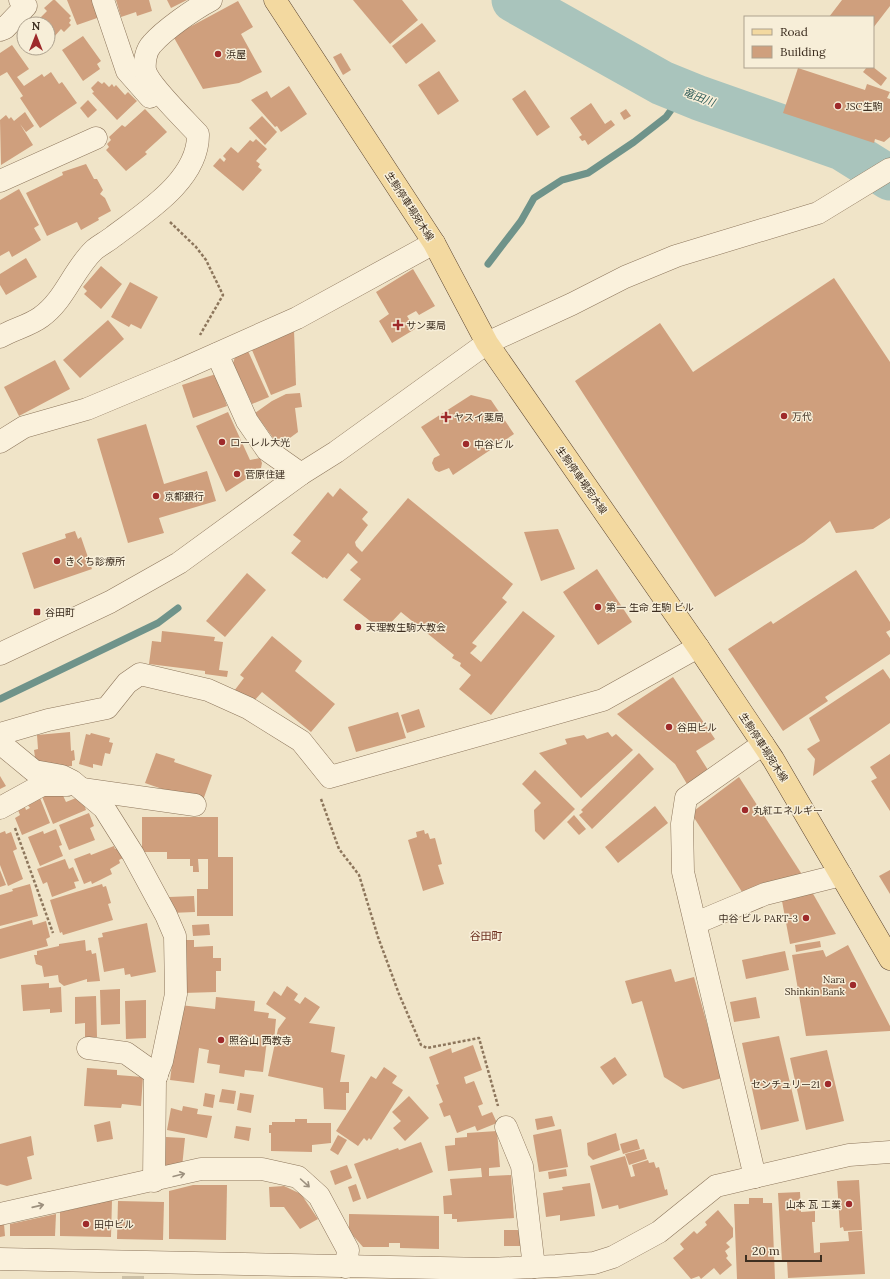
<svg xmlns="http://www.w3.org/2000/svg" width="890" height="1279" font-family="Lora,'Noto Sans JP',serif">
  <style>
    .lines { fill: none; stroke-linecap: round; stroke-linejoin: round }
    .stream { stroke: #6f938a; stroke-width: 7 }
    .river { stroke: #a9c4bc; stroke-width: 45 }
    .building { fill: #cf9f7d }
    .minor-tunnel { stroke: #ccc0a6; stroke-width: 22; stroke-dasharray: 22 11; stroke-linecap: butt }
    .minor-casing { stroke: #8d765c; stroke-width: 23 }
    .major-casing { stroke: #5b4430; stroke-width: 23 }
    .path { stroke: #8d765c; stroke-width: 2.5; stroke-dasharray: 3 2; stroke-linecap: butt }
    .minor { stroke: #faf1dc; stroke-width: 22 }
    .major { stroke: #f3d9a0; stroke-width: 22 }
    .oneway { stroke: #9c907e }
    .poi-dot { fill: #9e2a2b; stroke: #f7eed8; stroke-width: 1.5 }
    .labels { text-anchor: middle; stroke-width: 3; stroke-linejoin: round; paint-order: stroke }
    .poi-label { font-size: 10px; fill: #3d2e20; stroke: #f7eed8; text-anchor: start }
    .street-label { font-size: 10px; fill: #3d2e20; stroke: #f7eed8 }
    .water-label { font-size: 11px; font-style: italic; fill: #2f5d5a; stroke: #f7eed8 }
    .neighbourhood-label { font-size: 11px; fill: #6b2e1e; stroke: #f7eed8 }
  </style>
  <rect width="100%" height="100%" fill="#f0e4c8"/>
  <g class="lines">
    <g class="stream">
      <polyline points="488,264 521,221 534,198 562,180 588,173 634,142 666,117 684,92"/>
      <polyline points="0,699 158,623 178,608"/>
    </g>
    <polyline class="river" points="514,0 662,83 699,98 842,148 890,178"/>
  </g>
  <g class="building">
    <polygon points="53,0 55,0 71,16 69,18 71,20 69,23 71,25 64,32 61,29 54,37 52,34 48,38 48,24 34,24 47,11 44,8"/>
    <polygon points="67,0 94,0 100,17 77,25"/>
    <polygon points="116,0 149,0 152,11 137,16 136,12 121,17"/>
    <polygon points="167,0 187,0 171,8"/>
    <polygon points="353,0 402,0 418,20 390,44"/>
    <polygon points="842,0 890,0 890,6 873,28 873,17 829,17"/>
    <polygon points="238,1 253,27 241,34 262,72 239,83 203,89 173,36"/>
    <polygon points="422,23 436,41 406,64 392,46"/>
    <polygon points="83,36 101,61 97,64 100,69 83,81 62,50"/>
    <polygon points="12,45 29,69 17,77 24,86 42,74 44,77 51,72 59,84 62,82 77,103 40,128 20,98 23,96 7,72 0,76 0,53"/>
    <polygon points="341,53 351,70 343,75 333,57"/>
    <polygon points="867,67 873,67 887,78 881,86 863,72"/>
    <polygon points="798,68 865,90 867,84 890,92 887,98 890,99 890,137 884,142 875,139 874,143 783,113"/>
    <polygon points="439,71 459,101 438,115 418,85"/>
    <polygon points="98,81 102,84 104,82 109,87 112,84 114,87 116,85 125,95 128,92 137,101 117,120 92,93 94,92 91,88"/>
    <polygon points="289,86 307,114 281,132 277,126 275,127 251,100 267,91 271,98"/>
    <polygon points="525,90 550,127 537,136 512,99"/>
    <polygon points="88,100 97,110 88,118 80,108"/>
    <polygon points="591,103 605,124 611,120 615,125 588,145 585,140 582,141 579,137 582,135 570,118"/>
    <polygon points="145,109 167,132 145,152 147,154 126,171 106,150 109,147 107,144 111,140 109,137 122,125 125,127"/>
    <polygon points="626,109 631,116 624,120 620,113"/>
    <polygon points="25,112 34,126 26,132 20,124 33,145 1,165 0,120 6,115 9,119 11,117 14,121"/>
    <polygon points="262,116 277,132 265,145 249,128"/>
    <polygon points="256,139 267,149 256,161 260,164 258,167 262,170 243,191 213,166 220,158 224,162 226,159 223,156 231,147 238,153 250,140 253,142"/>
    <polygon points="86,164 94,179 97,179 103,190 100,194 105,198 111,211 98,218 99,220 81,230 77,222 47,236 26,193 63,175 62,172"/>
    <polygon points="19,189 39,225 34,228 41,240 12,257 9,251 0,256 0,200"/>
    <polygon points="26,258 37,277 6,295 0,285 0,274"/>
    <polygon points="101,266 122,284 101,309 84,294 87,291 83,287"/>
    <polygon points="413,269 435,306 419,315 416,311 407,316 415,329 392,343 379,321 389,314 376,292"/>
    <polygon points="834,278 890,362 890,518 873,529 836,533 830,521 804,542 715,597 575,381 660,323 693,372"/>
    <polygon points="130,282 158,297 141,329 131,324 129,327 111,317"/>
    <polygon points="108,320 124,339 80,378 63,360"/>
    <polygon points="294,330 296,385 271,395 252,350"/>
    <polygon points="248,351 269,397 252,404 233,363 235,357"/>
    <polygon points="55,360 70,389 19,416 4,387"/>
    <polygon points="216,374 227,406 193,418 182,385"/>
    <polygon points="300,393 302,407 295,408 298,432 279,446 255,413 272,401 286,394"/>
    <polygon points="471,395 491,400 514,434 453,475 449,468 439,472 435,470 432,463 434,458 440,455 421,427"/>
    <polygon points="228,412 250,460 260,458 262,463 261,468 252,471 254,474 226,492 196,426"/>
    <polygon points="146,424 164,484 207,471 216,501 159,518 164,533 128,543 97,439"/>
    <polygon points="340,488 368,512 362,519 368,525 355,542 356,546 362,552 408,498 513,584 502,598 507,602 472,643 477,646 470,653 481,662 523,611 555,636 491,715 459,689 471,675 460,666 461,663 452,658 454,655 401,612 383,631 343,600 361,579 350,570 358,562 348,553 327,579 324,577 323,578 291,553 301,541 293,535 328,492 333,497"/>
    <polygon points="558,529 575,569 541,581 524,532"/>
    <polygon points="75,531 78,539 81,537 92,569 34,589 22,553 66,538 65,534"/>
    <polygon points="597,569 632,622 598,645 563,592"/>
    <polygon points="856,570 890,622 890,630 886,632 890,638 890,654 825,697 828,701 783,731 728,649 771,621 773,624"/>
    <polygon points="247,573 266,590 225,637 206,621"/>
    <polygon points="162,631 215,637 214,641 223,642 219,670 228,671 227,677 205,674 205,671 149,664 152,641 161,642"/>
    <polygon points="272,636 302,661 295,671 335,704 311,732 262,692 254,701 234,691 244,678 240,675"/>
    <polygon points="883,669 890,679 890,723 813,776 815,759 807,749 820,741 809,718"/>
    <polygon points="673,677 715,739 696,751 708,770 687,784 675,764 617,714"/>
    <polygon points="419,709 425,727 407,733 401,715"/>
    <polygon points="398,712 406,738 356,752 348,727"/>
    <polygon points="70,732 71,751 74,750 75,760 72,761 72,766 56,767 55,763 36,764 34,750 38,749 37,735"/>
    <polygon points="608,732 612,737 616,734 633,750 581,798 539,753 567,744 565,739 584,735 587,739"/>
    <polygon points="91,733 110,738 109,742 113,743 110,754 105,753 102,766 93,764 93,768 79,764 86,734 90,735"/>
    <polygon points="156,753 175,759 174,762 212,775 202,803 145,783"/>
    <polygon points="639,753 654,769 592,829 579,815 583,812 581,810"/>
    <polygon points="890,754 890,811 871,781 877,778 870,767"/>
    <polygon points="535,770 575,809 544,840 535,831 534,810 541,803 522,784"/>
    <polygon points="0,776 6,786 0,789"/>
    <polygon points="739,777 803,876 744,895 691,813"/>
    <polygon points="59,787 66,802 81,796 86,810 53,824 41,794"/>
    <polygon points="40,798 50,823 22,835 15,818 20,815 17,808 24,804 26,810 30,808 27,804"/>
    <polygon points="655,806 668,823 618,863 605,847"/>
    <polygon points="89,813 94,826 90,828 95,840 69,850 59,825"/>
    <polygon points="574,815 586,829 579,835 567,822"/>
    <polygon points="142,817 218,817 218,857 233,857 233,916 197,916 197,889 208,889 208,859 198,859 199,872 193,872 193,866 190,866 190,859 167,859 167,852 142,852"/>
    <polygon points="56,829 62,845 59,846 63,856 40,866 28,837 43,831 44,834"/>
    <polygon points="424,830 425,834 428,833 430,839 435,838 442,864 438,865 444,884 423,891 408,840 417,837 416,832"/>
    <polygon points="5,831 6,834 11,832 17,849 13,851 23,879 8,886 0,865 0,833"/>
    <polygon points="114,846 115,849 119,847 123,858 119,860 120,863 110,869 112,874 92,884 91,881 84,884 74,859 90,853 91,855"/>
    <polygon points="65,859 69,869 73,867 79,881 74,882 76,888 52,897 47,882 43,884 37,869"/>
    <polygon points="0,870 6,885 0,887"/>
    <polygon points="890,870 890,894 879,876"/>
    <polygon points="30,884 38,916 0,926 0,895 13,891 12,889"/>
    <polygon points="102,884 103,887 106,886 111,903 108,904 113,920 63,935 62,932 60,933 50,900"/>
    <polygon points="812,892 836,934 790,944 782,901"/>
    <polygon points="194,896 195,912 170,913 169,897"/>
    <polygon points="32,920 33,925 46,921 50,937 46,939 48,946 0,959 0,929"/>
    <polygon points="147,923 156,972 131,977 130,974 125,975 124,968 104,972 98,938 103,937 102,933"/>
    <polygon points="209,924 210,935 193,936 192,925"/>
    <polygon points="85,940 86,951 91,950 92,954 96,953 100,981 87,982 87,979 64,986 59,982 58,975 44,977 42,966 36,964 34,955 37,955 37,951 59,946 59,944"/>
    <polygon points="185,940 194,940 194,947 213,946 213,958 221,958 221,971 216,971 216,992 183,993"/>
    <polygon points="820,941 821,947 796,952 795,945"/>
    <polygon points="848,945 890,1026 890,1031 806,1036 792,955 823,950 826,957"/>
    <polygon points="785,951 789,970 746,979 742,960"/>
    <polygon points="671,969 675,982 694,977 722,1078 683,1089 664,1077 642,1001 632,1004 625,981"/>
    <polygon points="49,983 49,988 61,987 62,1012 50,1013 50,1009 23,1011 21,985"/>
    <polygon points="287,986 298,994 294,1000 300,1004 305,997 320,1007 309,1023 335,1027 331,1052 345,1055 340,1082 349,1082 349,1093 346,1093 346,1110 324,1109 323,1088 268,1076 278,1029 286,1018 266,1004 274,991 281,996"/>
    <polygon points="120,989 120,1024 101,1025 100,990"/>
    <polygon points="96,996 97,1037 85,1037 85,1023 75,1024 75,997"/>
    <polygon points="216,997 255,1001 254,1011 269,1013 268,1018 276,1019 274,1041 267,1040 263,1072 245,1070 244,1077 219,1073 220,1065 207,1063 209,1050 199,1048 194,1083 170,1080 180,1005 215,1009"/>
    <polygon points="756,997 760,1018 734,1022 730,1002"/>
    <polygon points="146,1000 146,1038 126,1039 125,1001"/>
    <polygon points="779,1036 799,1121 761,1130 742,1043"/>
    <polygon points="473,1045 482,1070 464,1077 466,1084 474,1081 483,1104 478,1106 482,1116 492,1112 497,1123 477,1131 475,1126 457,1133 450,1115 444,1117 439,1104 443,1102 436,1085 439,1084 429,1057 451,1048 452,1053"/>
    <polygon points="827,1050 844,1121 806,1130 790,1058"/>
    <polygon points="615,1057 627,1075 613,1085 600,1067"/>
    <polygon points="384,1067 397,1076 392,1083 403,1090 371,1140 369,1138 367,1141 364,1138 358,1146 336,1131 371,1076 376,1079"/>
    <polygon points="87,1068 117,1070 117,1075 143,1077 141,1106 122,1104 121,1108 84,1106"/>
    <polygon points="222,1089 236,1091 234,1104 219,1102"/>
    <polygon points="205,1093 215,1095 213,1108 203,1106"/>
    <polygon points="240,1093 254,1095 251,1113 237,1110"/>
    <polygon points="409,1096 429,1118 405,1141 393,1128 401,1121 392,1112"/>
    <polygon points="183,1106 198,1109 197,1114 212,1116 207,1138 167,1130 171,1108 182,1111"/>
    <polygon points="552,1116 555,1126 537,1130 535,1119"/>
    <polygon points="295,1119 307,1119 307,1123 331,1123 331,1143 312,1145 312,1152 271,1151 271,1133 269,1133 269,1125 272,1125 272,1122 295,1122"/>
    <polygon points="110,1121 113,1139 97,1142 94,1125"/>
    <polygon points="236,1126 251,1128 249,1141 234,1138"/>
    <polygon points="561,1129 568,1167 539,1172 533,1135"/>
    <polygon points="497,1131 500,1167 489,1168 489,1176 511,1175 514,1218 457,1222 457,1219 452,1219 452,1214 444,1214 443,1196 452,1195 450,1179 482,1177 481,1168 448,1171 445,1146 455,1145 455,1138 467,1137 467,1133"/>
    <polygon points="616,1133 620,1150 593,1160 588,1155 587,1143"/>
    <polygon points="338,1135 347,1140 338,1155 330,1150"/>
    <polygon points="31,1136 34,1155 27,1157 32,1179 7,1186 0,1184 0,1144"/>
    <polygon points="166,1137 185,1138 182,1167 164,1165"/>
    <polygon points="637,1139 640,1149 623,1154 620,1144"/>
    <polygon points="421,1142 433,1172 367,1199 354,1164 398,1148 399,1150"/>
    <polygon points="644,1149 647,1159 629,1165 625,1154"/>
    <polygon points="625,1156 631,1177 635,1176 632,1165 648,1160 649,1163 654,1162 656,1168 659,1167 665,1190 667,1189 668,1195 619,1209 618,1205 602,1209 590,1166"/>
    <polygon points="347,1165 352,1178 335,1185 330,1171"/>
    <polygon points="566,1169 567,1176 549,1179 548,1172"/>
    <polygon points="859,1180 862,1230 844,1231 843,1227 840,1228 837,1181"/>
    <polygon points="590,1183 595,1216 560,1221 560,1215 546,1217 543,1193 563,1190 562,1187"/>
    <polygon points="356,1184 361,1199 353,1202 348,1187"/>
    <polygon points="193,1185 227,1185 226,1240 169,1239 169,1191"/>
    <polygon points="284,1186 301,1194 318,1219 300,1229 284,1207 270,1207 269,1187"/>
    <polygon points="800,1192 801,1212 815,1211 815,1222 812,1222 814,1253 820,1252 820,1243 849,1241 848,1232 862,1231 865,1274 788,1278 787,1261 782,1261 778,1193"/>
    <polygon points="749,1198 763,1198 763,1203 772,1203 775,1279 737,1279 734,1204 749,1204"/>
    <polygon points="112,1200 111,1237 60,1236 60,1212"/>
    <polygon points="118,1201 164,1202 163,1240 117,1239"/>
    <polygon points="718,1210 733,1228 733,1237 726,1243 730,1247 725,1251 728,1256 726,1258 732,1265 720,1275 714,1268 701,1279 699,1276 691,1279 673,1258 684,1249 680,1244 694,1231 697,1234 707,1225 705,1222"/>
    <polygon points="56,1214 55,1236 10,1236 10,1224"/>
    <polygon points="349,1214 439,1216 439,1249 400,1248 400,1243 389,1243 389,1247 363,1247 349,1231"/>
    <polygon points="0,1224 4,1224 5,1236 0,1237"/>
    <rect x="504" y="1230" width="18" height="16"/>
  </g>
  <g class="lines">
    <polyline class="minor-tunnel" points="133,1279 133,1276"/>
    <defs>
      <g id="minor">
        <polyline points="103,0 127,71 150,97"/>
        <polyline points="0,30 5,28 26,6 20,0"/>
        <polyline points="0,181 96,138"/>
        <path d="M0 337C13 329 29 326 41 317 65 300 73 270 94 250 100 245 108 241 114 236 146 212 199 179 198 134 187 122 148 84 145 70 144 62 146 50 152 44 164 30 194 9 211 0"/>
        <polyline points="217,354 247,421 267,450 301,474"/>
        <polyline points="0,442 24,427 87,409 178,371 297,318 434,243"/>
        <polyline points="0,654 110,602 179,563 301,474 336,452 487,343 572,304 625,277 676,256 818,213 890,169"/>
        <polyline points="0,734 48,720 107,708 127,683 140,674 208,690 248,708 301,741 330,777 603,700 698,647"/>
        <polyline points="0,743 34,771 62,776 72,781 104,808 133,854 166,915 175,936 176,994 162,1061 155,1079 154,1181"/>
        <polyline points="82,789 195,805"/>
        <polyline points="0,808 42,785 67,785"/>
        <polyline points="696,923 765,894 841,875"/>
        <polyline points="88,1048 126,1053 157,1075"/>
        <polyline points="506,1127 522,1166 534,1267"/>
        <polyline points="755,1177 683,872 682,824 686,798 763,744"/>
        <polyline points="0,1214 201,1169 262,1169 298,1177 319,1196 348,1250 346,1267"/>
        <polyline points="0,1259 489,1269 556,1266 594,1263 613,1257 659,1232 716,1186 849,1155 890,1152"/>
      </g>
      <polyline id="major" points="275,0 434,243 487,343 698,647 773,759 890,959"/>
    </defs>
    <use href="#minor" class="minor-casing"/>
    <use href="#major" class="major-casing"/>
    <g class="path">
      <polyline points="170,222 196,247 206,260 223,295 200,335"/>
      <polyline points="321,799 339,849 359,875 378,937 399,994 421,1045 427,1048 479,1038 498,1106"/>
      <polyline points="15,828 53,933"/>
    </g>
    <use href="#minor" class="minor"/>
    <use href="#major" class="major"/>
  </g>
  <defs><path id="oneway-shaft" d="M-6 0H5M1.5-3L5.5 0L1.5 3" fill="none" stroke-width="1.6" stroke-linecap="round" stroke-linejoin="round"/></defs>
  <g class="oneway">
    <use href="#oneway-shaft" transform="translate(179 1175) rotate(-14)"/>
    <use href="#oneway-shaft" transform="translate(305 1183) rotate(42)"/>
    <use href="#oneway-shaft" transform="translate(38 1206) rotate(-13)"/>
  </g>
  <g class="poi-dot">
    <circle cx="218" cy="54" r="4"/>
    <circle cx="838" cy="106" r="4"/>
    <path d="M396 319h4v4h4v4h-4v4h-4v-4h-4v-4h4z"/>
    <circle cx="784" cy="416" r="4"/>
    <path d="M444 411h4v4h4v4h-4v4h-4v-4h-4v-4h4z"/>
    <circle cx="222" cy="442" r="4"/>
    <circle cx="466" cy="444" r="4"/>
    <circle cx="237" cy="474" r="4"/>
    <circle cx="156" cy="496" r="4"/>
    <circle cx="57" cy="561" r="4"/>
    <circle cx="598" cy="607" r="4"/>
    <rect x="33" y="608" width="8" height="8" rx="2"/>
    <circle cx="358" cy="627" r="4"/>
    <circle cx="669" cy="727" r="4"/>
    <circle cx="745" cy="810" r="4"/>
    <circle cx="806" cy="918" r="4"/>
    <circle cx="853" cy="985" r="4"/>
    <circle cx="221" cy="1040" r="4"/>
    <circle cx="828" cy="1084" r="4"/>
    <circle cx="849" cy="1204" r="4"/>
    <circle cx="86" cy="1224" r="4"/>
  </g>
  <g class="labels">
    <g class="poi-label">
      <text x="226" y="58">浜屋</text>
      <text x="846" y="110">JSC生駒</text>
      <text x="406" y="329">サン薬局</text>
      <text x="792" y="420">万代</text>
      <text x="454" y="421">ヤスイ薬局</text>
      <text x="230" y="446">ローレル大光</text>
      <text x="474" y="448">中谷ビル</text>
      <text x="245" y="478">菅原住建</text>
      <text x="164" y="500">京都銀行</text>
      <text x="65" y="565">きくち診療所</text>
      <text x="606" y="611">第一 生命 生駒 ビル</text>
      <text x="45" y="616">谷田町</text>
      <text x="366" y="631">天理教生駒大教会</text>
      <text x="677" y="731">谷田ビル</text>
      <text x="753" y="814">丸紅エネルギー</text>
      <text x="798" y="922" text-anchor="end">中谷 ビル PART-3</text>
      <text x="845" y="983" text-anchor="end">Nara<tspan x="845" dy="12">Shinkin Bank</tspan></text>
      <text x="229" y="1044">照谷山 西教寺</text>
      <text x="820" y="1088" text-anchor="end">センチュリー21</text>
      <text x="841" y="1208" text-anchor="end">山本 瓦 工業</text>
      <text x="94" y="1228">田中ビル</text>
    </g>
    <g class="street-label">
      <text transform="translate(410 206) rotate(57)" y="4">生駒停車場宛木線</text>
      <text transform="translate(582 480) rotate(55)" y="4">生駒停車場宛木線</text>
      <text transform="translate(764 747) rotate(57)" y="4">生駒停車場宛木線</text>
    </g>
    <g class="water-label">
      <text transform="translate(699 97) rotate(20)" y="4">竜田川</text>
    </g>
    <g class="neighbourhood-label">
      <text x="486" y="940">谷田町</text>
    </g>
  </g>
  <rect x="744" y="16" width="130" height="52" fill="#f7eed8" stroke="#ada18e"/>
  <rect x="752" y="29" width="20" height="6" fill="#f3d9a0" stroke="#ada18e"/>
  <text x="780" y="36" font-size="12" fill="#3d2e20">Road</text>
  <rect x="752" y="46" width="20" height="12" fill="#cf9f7d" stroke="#ada18e"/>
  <text x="780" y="56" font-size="12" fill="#3d2e20">Building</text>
  <g transform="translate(36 36)"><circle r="19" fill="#f7eed8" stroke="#ada18e"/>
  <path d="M0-3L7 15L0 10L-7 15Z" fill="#9e2a2b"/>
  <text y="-6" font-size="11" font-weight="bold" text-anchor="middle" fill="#3d2e20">N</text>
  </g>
  <path d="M746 1255v6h75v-6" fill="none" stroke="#3d2e20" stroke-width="2"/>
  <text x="752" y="1255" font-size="12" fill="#3d2e20" stroke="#f7eed8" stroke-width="3" paint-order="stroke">20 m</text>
</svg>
